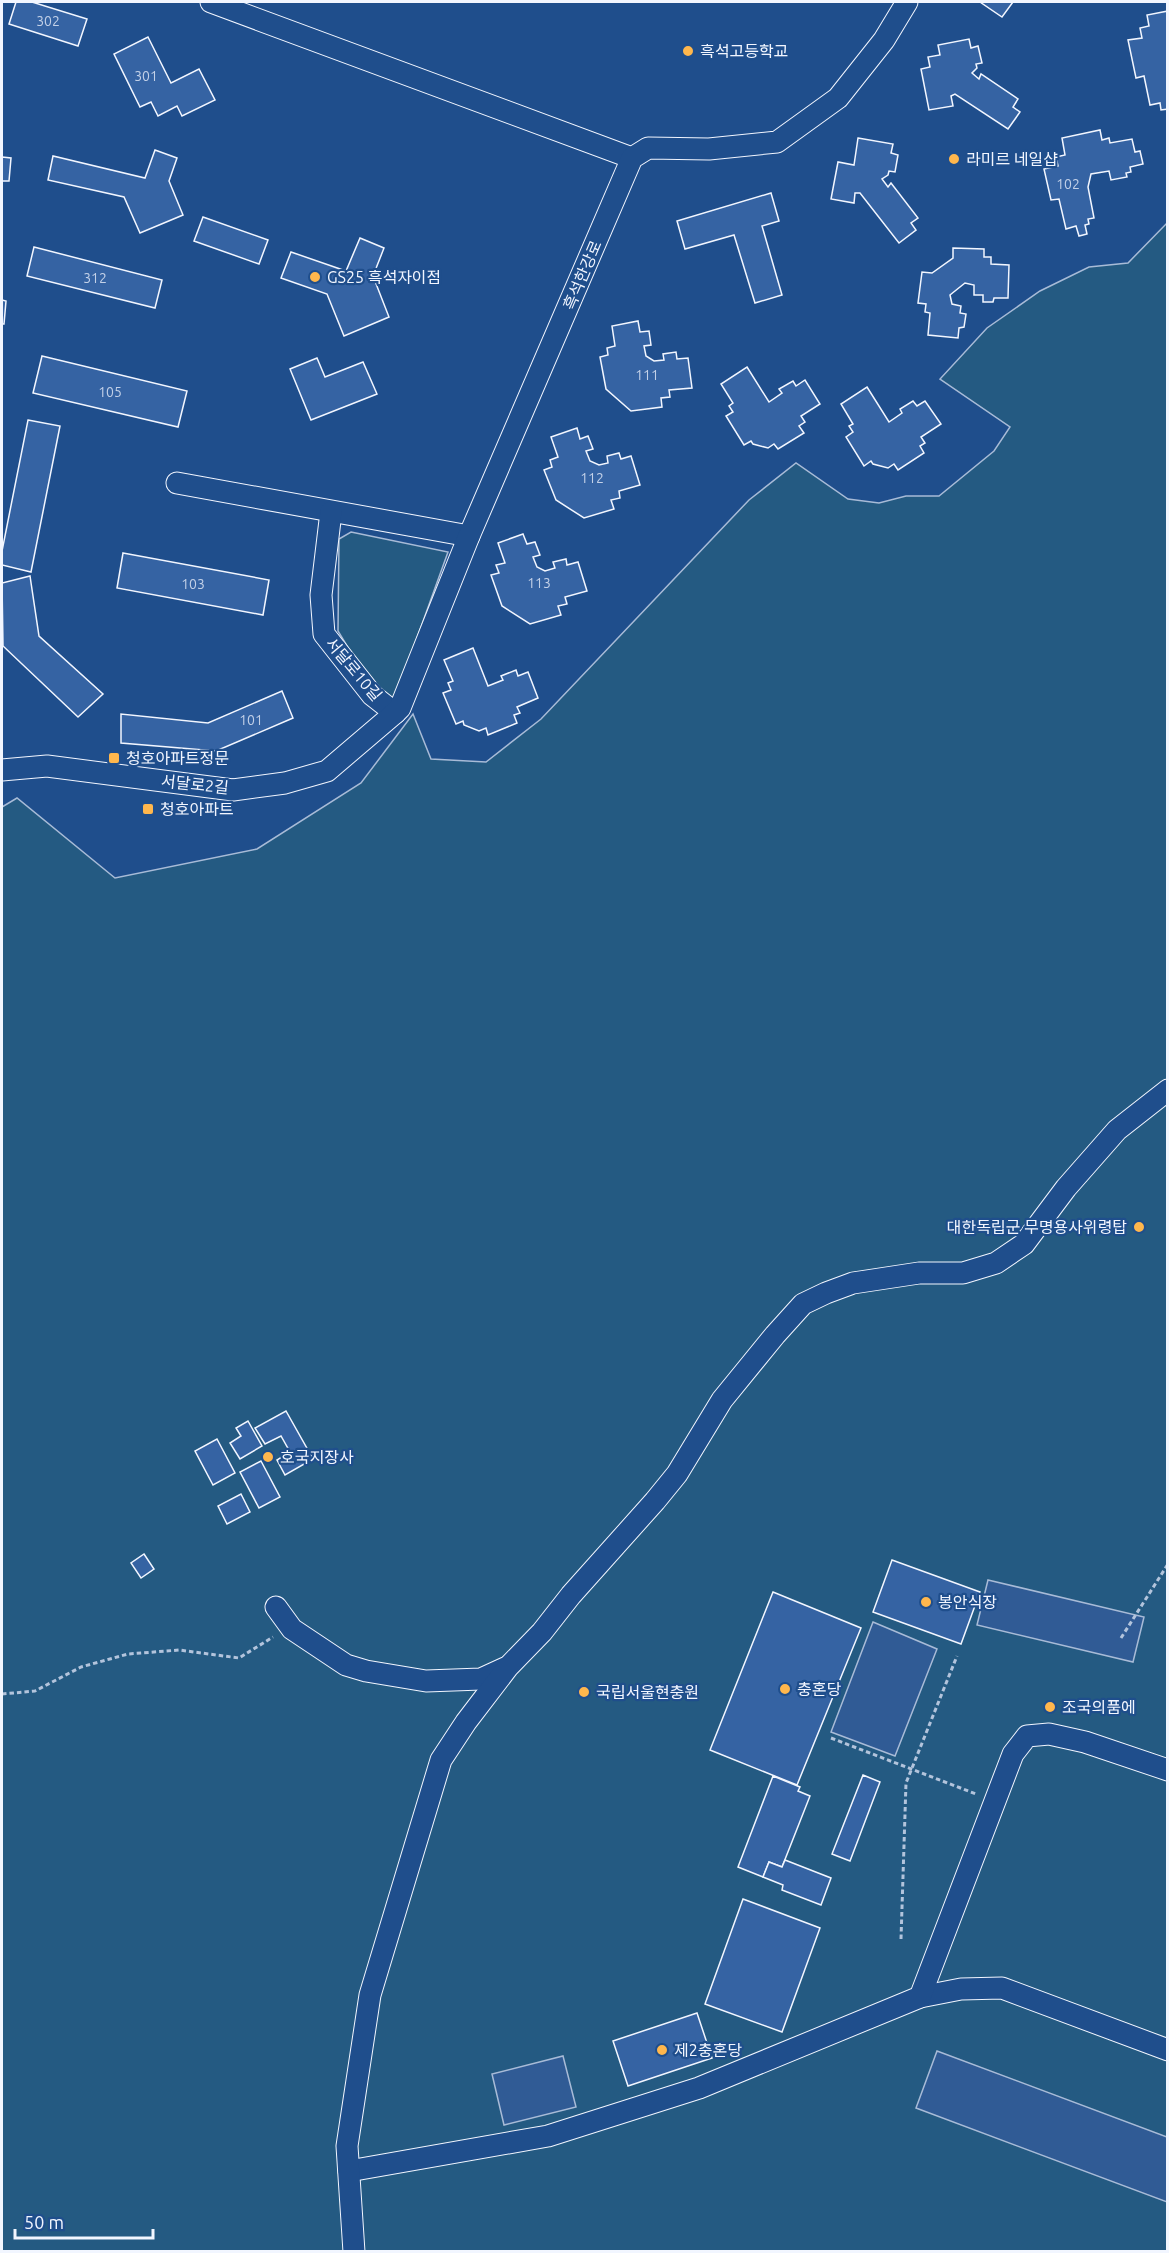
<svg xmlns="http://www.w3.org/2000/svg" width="1169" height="2253" font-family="Ubuntu,'Noto Sans KR',sans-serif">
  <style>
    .green { fill: #245a82; stroke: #a8bbd7; stroke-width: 1.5 }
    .parking { fill: #305b95; stroke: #a8bbd7; stroke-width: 1.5 }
    .building { fill: #3563a3; stroke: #f2f6ff; stroke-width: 1.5 }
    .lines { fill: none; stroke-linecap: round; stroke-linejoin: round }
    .minor-casing { stroke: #f2f6ff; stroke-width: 23 }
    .path { stroke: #b3c4dc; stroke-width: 3; stroke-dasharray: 4.5 3; stroke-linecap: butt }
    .minor { stroke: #1f4e8c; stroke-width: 21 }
    .poi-dot { fill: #ffb74d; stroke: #1f4e8c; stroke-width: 2 }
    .labels { text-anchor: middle; stroke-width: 4.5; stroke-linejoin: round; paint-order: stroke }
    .number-label { font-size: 14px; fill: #c3d1e8 }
    .poi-label { font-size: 16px; fill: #f2f6ff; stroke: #1f4e8c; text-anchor: start }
    .street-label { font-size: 16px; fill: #f2f6ff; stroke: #1f4e8c }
  </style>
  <rect width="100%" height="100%" fill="#1f4e8c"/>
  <g class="green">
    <polygon points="1167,223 1167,2251 2,2251 2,807 17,798 115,878 257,849 361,783 413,714 431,759 486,762 541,719 749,500 796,463 848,499 879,503 906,496 939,496 994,451 1010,427 940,379 987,328 1040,291 1089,267 1128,263"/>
    <polygon points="351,532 448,552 395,699 373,689 338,631 339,539"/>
  </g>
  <g class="parking">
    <polygon points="988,1580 1144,1617 1133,1662 977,1625"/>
    <polygon points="873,1622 937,1649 895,1756 831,1732"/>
    <polygon points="937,2051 1167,2137 1167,2202 916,2108"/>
    <polygon points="563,2056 576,2107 504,2125 492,2074"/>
  </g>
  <g class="building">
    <polygon points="16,2 32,2 87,19 78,46 9,24"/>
    <polygon points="980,2 1013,2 1002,17"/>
    <polygon points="1168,11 1168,109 1161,110 1160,103 1150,105 1144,76 1136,78 1128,40 1142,38 1140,28 1149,26 1147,15"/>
    <polygon points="148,37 171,83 199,69 215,100 182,116 177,106 158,116 151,102 140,107 114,54"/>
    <polygon points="969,39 971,48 978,46 982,63 976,64 977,68 972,73 979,79 981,74 1018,99 1013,107 1020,112 1008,129 955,94 951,96 953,106 929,110 921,69 930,67 928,57 940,55 938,45"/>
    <polygon points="1100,130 1102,140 1109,138 1110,143 1132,139 1135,152 1140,151 1143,164 1130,167 1131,172 1126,173 1127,177 1111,180 1109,171 1091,174 1088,187 1094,218 1088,219 1089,224 1085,225 1087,234 1079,236 1076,226 1066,229 1059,199 1051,200 1044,169 1058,166 1056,157 1065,155 1062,138"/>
    <polygon points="858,138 893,144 891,153 898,155 895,172 889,171 888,175 882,179 888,187 891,183 918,218 911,223 916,230 899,243 860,193 855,193 854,203 831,199 838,162 854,165"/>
    <polygon points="155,150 177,158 169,181 183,215 140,233 124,197 48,180 53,156 145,178"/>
    <polygon points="2,157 11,158 9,181 2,181"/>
    <polygon points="771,193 779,221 762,226 782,295 755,303 734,235 685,249 677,221"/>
    <polygon points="203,217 268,240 259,264 194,241"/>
    <polygon points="360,238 384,248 373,276 389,317 344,336 327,294 281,278 291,252 346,271"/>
    <polygon points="34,247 162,280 155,308 27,276"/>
    <polygon points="953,248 984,249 984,257 991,257 991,264 1009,265 1008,298 994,298 993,302 983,302 983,295 974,295 974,285 965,283 950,295 952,304 961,306 960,313 966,314 964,327 959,328 958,338 928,335 930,313 925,312 926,304 918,303 922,272 932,273 953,258"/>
    <polygon points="2,300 6,301 4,324 2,324"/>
    <polygon points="638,321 640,332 649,331 651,345 644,346 646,356 654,361 664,360 663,354 676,352 677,359 688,358 692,388 669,390 670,397 661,398 662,407 631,411 606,389 600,357 608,355 607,348 615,346 612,326"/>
    <polygon points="42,356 187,391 178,427 33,393"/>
    <polygon points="317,358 325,377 363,362 377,394 311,420 290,369"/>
    <polygon points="747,367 769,402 782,393 779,389 793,381 796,386 805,380 820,404 801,416 805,422 799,426 804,433 778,449 774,444 768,448 753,444 751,441 744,445 726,416 733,412 729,406 733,403 721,384"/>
    <polygon points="867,387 889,422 902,413 900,409 913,401 917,406 925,401 941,424 921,437 925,443 920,446 924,453 898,470 894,464 888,468 873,464 871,461 864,466 846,437 853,432 849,426 853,424 841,404"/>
    <polygon points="28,420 60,426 31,572 2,565 2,551"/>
    <polygon points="577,428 580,439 588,436 593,449 586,451 590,461 599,465 608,463 607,456 619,453 621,459 631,456 640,485 619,491 620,498 611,500 614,509 584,518 556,500 544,470 552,467 550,460 558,457 551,437"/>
    <polygon points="523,534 527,544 535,542 540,555 533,557 537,567 545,571 555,568 553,562 566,559 567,565 578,562 587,591 565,597 567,604 558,606 561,615 530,624 502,606 491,575 499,573 496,565 505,563 498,543"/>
    <polygon points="123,553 269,580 263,615 117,588"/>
    <polygon points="30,576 39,636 103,694 78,717 3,646 2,583"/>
    <polygon points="473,648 488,686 503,680 501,676 516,670 518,676 528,672 538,698 517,707 520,713 514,715 517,723 488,735 486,728 479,731 464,725 463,721 456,724 443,693 451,690 448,683 453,681 444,660"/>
    <polygon points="282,691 293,718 216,751 121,743 121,714 208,723"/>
    <polygon points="286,1411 313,1459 285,1475 277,1460 290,1452 281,1436 265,1444 255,1428"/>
    <polygon points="248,1421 262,1446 240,1459 230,1443 241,1436 236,1428"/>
    <polygon points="217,1439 235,1473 213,1485 195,1451"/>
    <polygon points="261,1461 280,1497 259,1508 240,1472"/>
    <polygon points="241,1494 250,1512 227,1524 218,1506"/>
    <polygon points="144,1554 154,1569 141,1578 131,1563"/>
    <polygon points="892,1560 980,1592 961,1644 873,1612"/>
    <polygon points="773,1592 861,1628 797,1785 710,1750"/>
    <polygon points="863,1775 880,1782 850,1861 832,1854"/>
    <polygon points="773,1776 800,1787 798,1791 810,1796 782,1867 769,1862 763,1877 738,1867"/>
    <polygon points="785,1860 831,1878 821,1905 782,1890 783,1885 763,1877 769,1862 782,1867"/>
    <polygon points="743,1899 820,1928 782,2032 705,2004"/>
    <polygon points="697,2013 712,2058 628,2086 613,2041"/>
  </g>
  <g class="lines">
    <defs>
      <g id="minor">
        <polyline points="211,2 632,158"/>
        <polyline points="177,483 469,536"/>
        <polyline points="331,512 321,595 324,634 372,695 395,713"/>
        <polyline points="2,770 47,766 233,790 285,783 327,771 395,713 400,708 469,536 632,158 648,148 709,149 777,142 838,98 884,40 907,2"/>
        <polyline points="276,1607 292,1629 346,1665 366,1671 426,1681 481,1679 505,1668"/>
        <polyline points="920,1997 961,1989 1002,1988 1168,2050"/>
        <polyline points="349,2171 548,2136 699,2088 920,1997 1013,1754 1027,1736 1049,1734 1085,1742 1168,1770"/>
        <polyline points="354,2252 347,2146 370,1995 441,1760 466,1722 508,1667 542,1632 571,1595 655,1501 677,1474 722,1400 775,1335 803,1304 826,1293 853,1283 919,1273 963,1273 996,1263 1024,1244 1066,1188 1117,1130 1168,1090"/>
      </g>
    </defs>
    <use href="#minor" class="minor-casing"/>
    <g class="path">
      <polyline points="1121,1638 1168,1564"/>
      <polyline points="2,1694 35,1691 81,1667 128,1654 179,1650 239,1658 273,1637"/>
      <polyline points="831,1738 976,1794"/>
      <polyline points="901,1939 906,1783 957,1656"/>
    </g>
    <use href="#minor" class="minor"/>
  </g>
  <g class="poi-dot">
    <circle cx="688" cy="51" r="6"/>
    <circle cx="954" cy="159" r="6"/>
    <circle cx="315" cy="277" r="6"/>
    <rect x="108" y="752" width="12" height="12" rx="3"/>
    <rect x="142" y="803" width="12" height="12" rx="3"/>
    <circle cx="1139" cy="1227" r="6"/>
    <circle cx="268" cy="1457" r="6"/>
    <circle cx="926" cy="1602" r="6"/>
    <circle cx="785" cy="1689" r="6"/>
    <circle cx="584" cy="1692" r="6"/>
    <circle cx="1050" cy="1707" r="6"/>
    <circle cx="662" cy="2050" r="6"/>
  </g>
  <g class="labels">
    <g class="number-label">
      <text x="48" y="26">302</text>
      <text x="146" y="81">301</text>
      <text x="1068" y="189">102</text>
      <text x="95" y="283">312</text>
      <text x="647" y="380">111</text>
      <text x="110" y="397">105</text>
      <text x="592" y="483">112</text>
      <text x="539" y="588">113</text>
      <text x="193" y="589">103</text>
      <text x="251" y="725">101</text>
    </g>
    <g class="poi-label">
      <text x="700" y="57">흑석고등학교</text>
      <text x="966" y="165">라미르 네일샵</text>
      <text x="327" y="283">GS25 흑석자이점</text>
      <text x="126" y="764">청호아파트정문</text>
      <text x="160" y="815">청호아파트</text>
      <text x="1127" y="1233" text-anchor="end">대한독립군 무명용사위령탑</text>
      <text x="280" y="1463">호국지장사</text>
      <text x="938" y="1608">봉안식장</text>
      <text x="797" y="1695">충혼당</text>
      <text x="596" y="1698">국립서울현충원</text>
      <text x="1062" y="1713">조국의품에</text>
      <text x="674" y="2056">제2충혼당</text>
    </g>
    <g class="street-label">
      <text transform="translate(582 275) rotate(-67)" y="6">흑석한강로</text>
      <text transform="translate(354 669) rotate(50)" y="6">서달로10길</text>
      <text transform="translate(195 784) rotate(6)" y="6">서달로2길</text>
    </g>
  </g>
  <rect width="1169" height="2253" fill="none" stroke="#f2f6ff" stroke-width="6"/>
  <path d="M15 2229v9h138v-9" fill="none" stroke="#f2f6ff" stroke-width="3"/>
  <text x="24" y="2229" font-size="18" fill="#f2f6ff" stroke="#1f4e8c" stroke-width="4.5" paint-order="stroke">50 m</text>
</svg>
